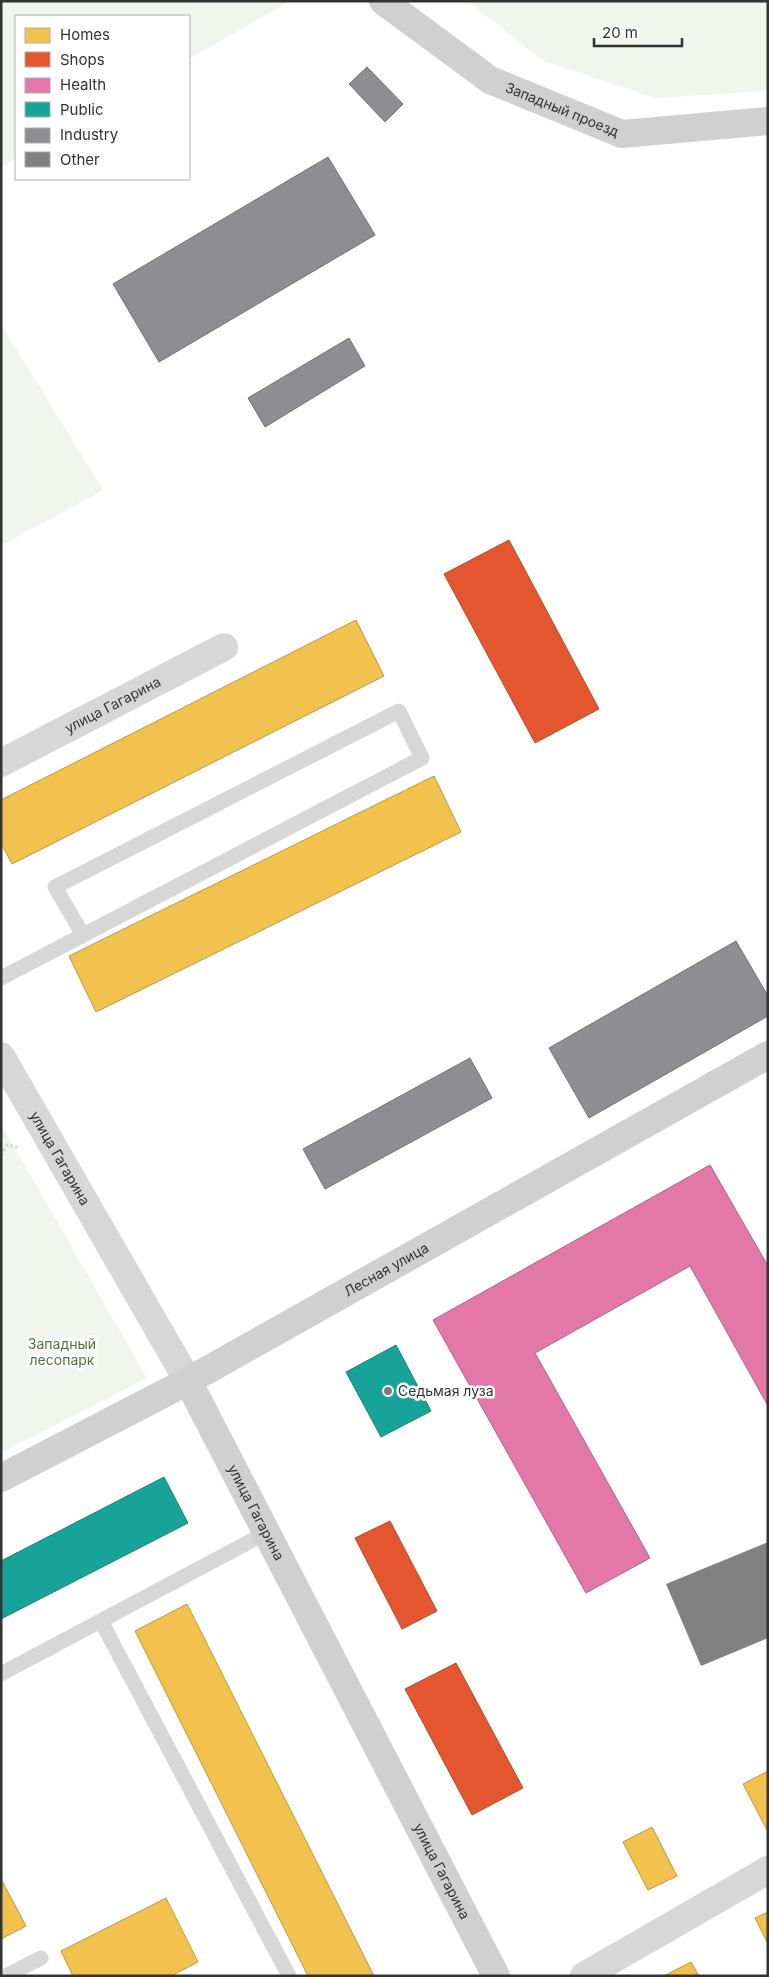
<svg xmlns="http://www.w3.org/2000/svg" width="769" height="1977" font-family="Inter,sans-serif">
  <style>
    .green { fill: #f1f5ed }
    .homes { fill: #f2c14e; stroke: #b99646 }
    .shops { fill: #e4572e; stroke: #af4c30 }
    .health { fill: #e377a8; stroke: #ae6385 }
    .public { fill: #17a398; stroke: #1f817a }
    .industry { fill: #8d8d92; stroke: #727276 }
    .building { fill: #818181 }
    .lines { fill: none; stroke-linecap: round; stroke-linejoin: round }
    .path { stroke: #d6d6d6; stroke-width: 3; stroke-dasharray: 2.5 2.5; stroke-linecap: butt }
    .lane { stroke: #d7d7d7; stroke-width: 15 }
    .street { stroke: #d7d7d7; stroke-width: 28 }
    .secondary { stroke: #d0d0d0; stroke-width: 28 }
    .poi-dot { fill: #7a7a7a; stroke: #fff; stroke-width: 2 }
    .labels { text-anchor: middle; stroke-width: 5; stroke-linejoin: round; paint-order: stroke }
    .street-label { font-size: 14px; fill: #333; stroke: #fff }
    .park-label { font-size: 14px; fill: #56703f; stroke: #fff }
    .poi-label { font-size: 14px; fill: #333; stroke: #fff; text-anchor: start }
  </style>
  <rect width="100%" height="100%" fill="#fff"/>
  <g class="green">
    <polygon points="1,1 290,1 189,59 189,16 16,16 16,158 1,167"/>
    <polygon points="467,1 768,1 768,91 656,98 542,60"/>
    <polygon points="1,324 103,490 1,546"/>
    <polygon points="1,1124 147,1378 1,1453"/>
  </g>
  <g class="homes">
    <polygon points="356,620 384,676 12,864 1,843 1,800"/>
    <polygon points="434,776 461,832 96,1012 69,956"/>
    <polygon points="187,1604 374,1976 308,1976 135,1631"/>
    <polygon points="768,1771 768,1832 743,1784"/>
    <polygon points="652,1827 677,1876 648,1890 623,1842"/>
    <polygon points="1,1879 26,1926 1,1939"/>
    <polygon points="166,1898 198,1962 171,1976 73,1976 61,1951"/>
    <polygon points="768,1912 768,1944 755,1918"/>
    <polygon points="691,1962 699,1976 664,1976"/>
  </g>
  <g class="shops">
    <polygon points="509,540 599,709 535,743 444,574"/>
    <polygon points="390,1521 437,1611 402,1629 355,1538"/>
    <polygon points="456,1663 523,1788 472,1815 405,1689"/>
  </g>
  <polygon class="health" points="710,1165 768,1266 768,1406 690,1266 535,1353 650,1558 586,1593 433,1320"/>
  <g class="public">
    <polygon points="396,1345 431,1411 381,1437 346,1372"/>
    <polygon points="164,1477 188,1523 1,1619 1,1561"/>
  </g>
  <g class="industry">
    <polygon points="367,67 403,104 385,122 349,84"/>
    <polygon points="328,157 375,235 159,362 113,284"/>
    <polygon points="349,338 365,366 265,427 248,398"/>
    <polygon points="736,941 768,996 768,1016 589,1118 549,1048"/>
    <polygon points="470,1058 492,1098 325,1189 303,1149"/>
  </g>
  <polygon class="building" points="768,1542 768,1638 701,1666 666,1584"/>
  <g class="lines">
    <polyline class="path" points="1,1155 7,1145 20,1148"/>
    <g class="lane">
      <polyline points="1,978 422,758 399,711 55,887 83,935"/>
      <polyline points="101,1621 289,1976"/>
      <polyline points="1,1674 266,1533"/>
      <polyline points="6,1976 41,1958"/>
    </g>
    <g class="street">
      <path id="s1" d="M1 763 224 647"/>
      <path id="s2" d="M1 1056 188 1381"/>
      <polyline points="584,1976 768,1870"/>
    </g>
    <g class="secondary">
      <path id="s3" d="M383 1 490 80 622 134 768 121"/>
      <path id="s4" d="M188 1381 496 1976"/>
      <path id="s5" d="M1 1478 188 1381 768 1055"/>
    </g>
  </g>
  <circle class="poi-dot" cx="388" cy="1391" r="5"/>
  <g class="labels">
    <g class="street-label">
      <text dy="5" stroke="none"><textPath href="#s3" startOffset="211">Западный проезд</textPath></text>
      <text dy="5" stroke="none"><textPath href="#s1" startOffset="126">улица Гагарина</textPath></text>
      <text dy="5" stroke="none"><textPath href="#s2" startOffset="118">улица Гагарина</textPath></text>
      <text dy="5" stroke="none"><textPath href="#s5" startOffset="438">Лесная улица</textPath></text>
      <text dy="5" stroke="none"><textPath href="#s4" startOffset="148">улица Гагарина</textPath></text>
      <text dy="5" stroke="none"><textPath href="#s4" startOffset="552">улица Гагарина</textPath></text>
    </g>
    <g class="park-label">
      <text x="62" y="1349">Западный<tspan x="62" dy="16">лесопарк</tspan></text>
    </g>
    <g class="poi-label">
      <text x="398" y="1396">Седьмая луза</text>
    </g>
  </g>
  <rect width="769" height="1977" fill="none" stroke="#333333" stroke-width="5"/>
  <rect x="15" y="15" width="175" height="165" fill="#ffffff" stroke="#adadad"/>
  <rect x="25" y="28" width="25" height="15" fill="#f2c14e" stroke="#adadad"/>
  <text x="60" y="40" font-size="15" fill="#333333">Homes</text>
  <rect x="25" y="52" width="25" height="15" fill="#e4572e" stroke="#adadad"/>
  <text x="60" y="65" font-size="15" fill="#333333">Shops</text>
  <rect x="25" y="78" width="25" height="15" fill="#e377a8" stroke="#adadad"/>
  <text x="60" y="90" font-size="15" fill="#333333">Health</text>
  <rect x="25" y="102" width="25" height="15" fill="#17a398" stroke="#adadad"/>
  <text x="60" y="115" font-size="15" fill="#333333">Public</text>
  <rect x="25" y="128" width="25" height="15" fill="#8d8d92" stroke="#adadad"/>
  <text x="60" y="140" font-size="15" fill="#333333">Industry</text>
  <rect x="25" y="152" width="25" height="15" fill="#818181" stroke="#adadad"/>
  <text x="60" y="165" font-size="15" fill="#333333">Other</text>
  <path d="M594 38v8h88v-8" fill="none" stroke="#333333" stroke-width="2.5"/>
  <text x="602" y="38" font-size="15" fill="#333333" stroke="#ffffff" stroke-width="4" paint-order="stroke">20 m</text>
</svg>
